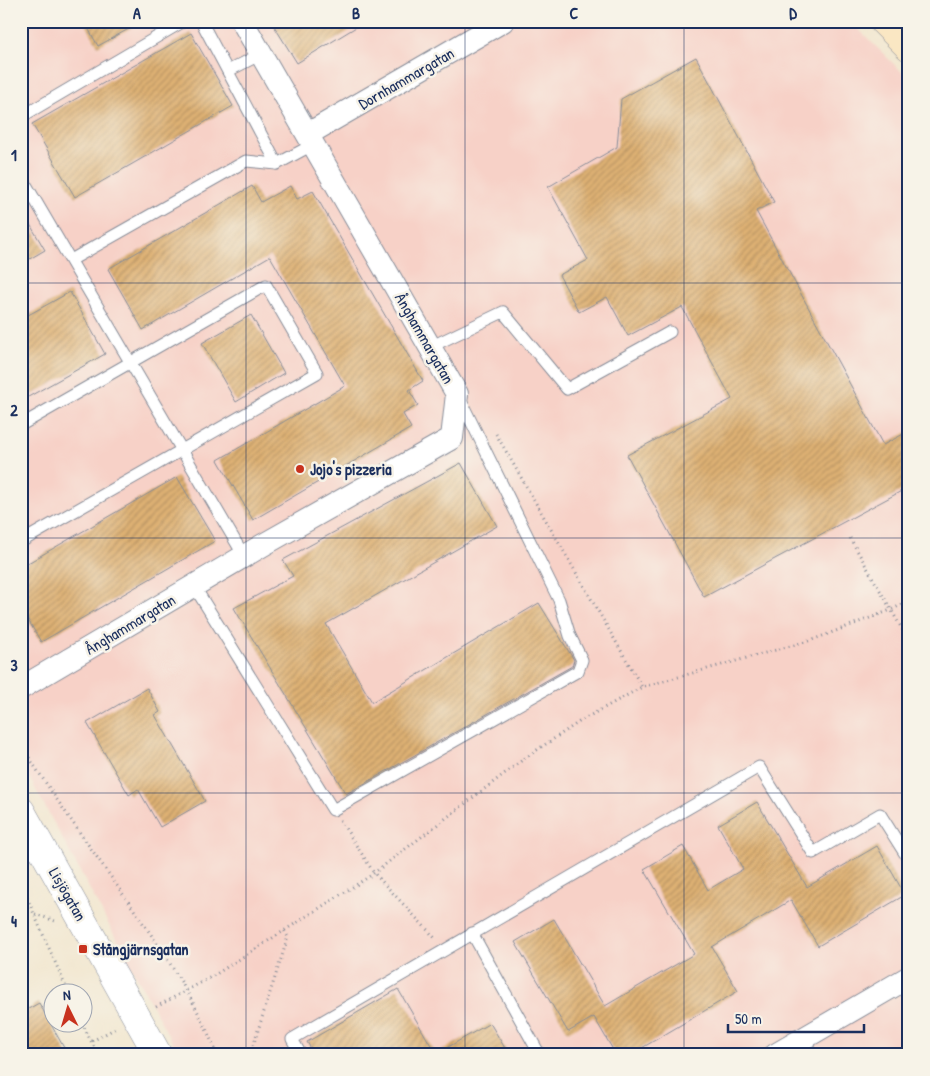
<svg xmlns="http://www.w3.org/2000/svg" width="930" height="1076" font-family="'Patrick Hand',sans-serif">
  <style>
    .built { fill: #f7d1c7 }
    .building { fill: url(#building-hatch) }
    .lines { fill: none; stroke-linecap: round; stroke-linejoin: round }
    .service-casing { stroke: #868b97; stroke-width: 13 }
    .minor-casing { stroke: #868b97; stroke-width: 24 }
    .tertiary-casing { stroke: #868b97; stroke-width: 29 }
    .secondary-casing { stroke: #868b97; stroke-width: 29 }
    .path { stroke: #868b97; stroke-width: 3; stroke-dasharray: 1 4; stroke-linecap: butt }
    .service { stroke: #fff; stroke-width: 11 }
    .minor { stroke: #fff; stroke-width: 22 }
    .tertiary { stroke: #fff; stroke-width: 28 }
    .secondary { stroke: #fae7c3; stroke-width: 28 }
    .grid { fill: none; stroke: #1b2f5e; stroke-width: 1; stroke-opacity: 0.55 }
    .poi-dot { fill: #c8321e; stroke: #f7f3e8; stroke-width: 2 }
    .labels { text-anchor: middle; stroke-width: 5; stroke-linejoin: round; paint-order: stroke }
    .street-label { font-size: 16px; fill: #1b2f5e; stroke: #f7f3e8 }
    .poi-label { font-size: 16px; font-weight: bold; fill: #1b2f5e; stroke: #f7f3e8; text-anchor: start }
    .neatline { fill: none; stroke: #1b2f5e; stroke-width: 2 }
    .grid-label { font-size: 16px; text-anchor: middle; font-weight: bold; fill: #1b2f5e }
  </style>
  <defs>
    <pattern id="building-hatch" width="6" height="6" patternUnits="userSpaceOnUse" patternTransform="scale(1.25)"><rect width="6" height="6" fill="#deb173"/><path d="M-1 1l2-2M0 6l6-6M5 7l2-2" fill="none" stroke="#b39062"/></pattern>
  </defs>
  <rect width="100%" height="100%" fill="#f7f3e8"/>
  <filter id="ink" filterUnits="userSpaceOnUse"><feTurbulence type="fractalNoise" baseFrequency=".02" numOctaves="2"/><feDisplacementMap in="SourceGraphic" scale="10" xChannelSelector="R" yChannelSelector="G"/><feConvolveMatrix kernelMatrix="1 2 1 2 8 2 1 2 1" color-interpolation-filters="sRGB"/></filter>
  <filter id="wash" filterUnits="userSpaceOnUse"><feTurbulence type="fractalNoise" baseFrequency=".0096" numOctaves="4" result="noise"/><feDisplacementMap in="SourceGraphic" scale="20" xChannelSelector="R" yChannelSelector="G"/><feGaussianBlur stdDeviation="1.12" result="paint"/><feColorMatrix in="noise" values="0 0 0 0 0 0 0 0 0 0 0 0 0 0 0 0 0 1.4 0 .05"/><feComposite in="paint" operator="in"/></filter>
  <g filter="url(#wash)">
    <rect width="100%" height="100%" fill="#f2e7d0"/>
    <polygon class="built" points="21,21 850,21 909,79 909,1055 179,1055 21,762"/>
    <g id="blocks">
      <g class="building">
        <polygon points="84,21 143,21 98,46"/>
        <polygon points="271,21 366,21 297,63"/>
        <polygon points="191,33 233,106 75,197 32,124"/>
        <polygon points="696,57 774,202 756,211 883,445 909,431 909,487 704,597 627,455 732,399 682,307 628,336 607,297 579,312 559,275 588,260 548,187 617,147 621,99"/>
        <polygon points="252,186 261,202 290,186 297,199 313,191 423,381 409,390 418,405 403,414 411,428 253,520 218,460 345,386 270,256 143,330 108,269"/>
        <polygon points="21,209 45,250 21,264"/>
        <polygon points="70,292 105,354 21,401 21,319"/>
        <polygon points="251,315 284,373 236,402 202,343"/>
        <polygon points="461,463 497,526 326,624 372,702 539,603 574,660 572,666 346,794 234,608 293,576 283,560"/>
        <polygon points="177,477 215,541 41,642 21,608 21,567"/>
        <polygon points="147,688 160,712 155,715 205,801 160,827 138,789 129,795 87,723"/>
        <polygon points="757,802 807,887 877,846 905,895 818,946 791,900 712,947 738,991 630,1055 616,1055 594,1017 568,1032 515,942 554,919 605,1006 694,954 644,869 683,846 708,890 743,869 718,825"/>
        <polygon points="398,989 436,1054 490,1023 509,1055 315,1055 307,1042"/>
        <polygon points="39,1003 68,1055 21,1055 21,1013"/>
      </g>
    </g>
  </g>
  <g filter="url(#ink)">
    <use href="#blocks" fill-opacity="0" stroke="#868b97" stroke-width="1"/>
    <g class="lines">
      <defs>
        <g id="service">
          <polyline points="201,21 277,164"/>
          <polyline points="228,71 261,54"/>
          <polyline points="21,117 184,21"/>
          <polyline points="21,176 244,556"/>
          <polyline points="71,260 246,161 277,164 314,144"/>
          <polyline points="430,347 503,312 567,389 670,332"/>
          <polyline points="21,425 266,285 317,373 24,540 21,536"/>
          <polyline points="194,586 333,810 578,671 582,660 570,636 559,600 461,401"/>
          <polyline points="472,933 540,1055"/>
          <polyline points="301,1055 292,1039 759,767 813,853 880,814 909,860"/>
        </g>
        <g id="minor">
          <polyline points="308,134 503,21"/>
          <polyline points="21,688 263,545 452,438 457,394 242,21"/>
          <polyline points="21,851 38,842"/>
          <polyline points="775,1055 909,977"/>
        </g>
        <polyline id="tertiary" points="21,811 158,1055"/>
        <polyline id="secondary" points="883,21 909,47"/>
      </defs>
      <use href="#service" class="service-casing"/>
      <use href="#minor" class="minor-casing"/>
      <use href="#tertiary" class="tertiary-casing"/>
      <use href="#secondary" class="secondary-casing"/>
      <g class="path">
        <polyline points="496,434 642,687"/>
        <polyline points="850,538 909,641"/>
        <path d="M21 745C52 794 85 840 118 887 155 940 194 994 217 1055"/>
        <polyline points="340,820 374,873 436,939"/>
        <polyline points="21,884 69,994"/>
        <polyline points="35,914 58,922"/>
        <polyline points="156,1007 213,976 370,876 525,758 582,720 642,687 812,640 891,610 909,601"/>
        <polyline points="82,1023 98,1055"/>
        <polyline points="92,1041 118,1027"/>
        <polyline points="250,1055 288,937 284,930"/>
      </g>
      <use href="#service" class="service"/>
      <use href="#minor" class="minor"/>
      <use href="#tertiary" class="tertiary"/>
      <use href="#secondary" class="secondary"/>
    </g>
  </g>
  <path class="grid" d="M246 21V1055M465 21V1055M684 21V1055M21 283H909M21 538H909M21 793H909"/>
  <g class="poi-dot">
    <circle cx="300" cy="469" r="5"/>
    <rect x="78" y="944" width="10" height="10" rx="2.5"/>
  </g>
  <g class="labels">
    <g class="street-label">
      <text transform="translate(406 78) rotate(-30)" y="6">Dornhammargatan</text>
      <text transform="translate(425 338) rotate(60)" y="6">Ånghammargatan</text>
      <text transform="translate(130 624) rotate(-31)" y="6">Ånghammargatan</text>
      <text transform="translate(68 894) rotate(60)" y="6">Lisjögatan</text>
    </g>
    <g class="poi-label">
      <text x="310" y="475">Jojo's pizzeria</text>
      <text x="93" y="955">Stångjärnsgatan</text>
    </g>
  </g>
  <rect width="930" height="1076" fill="none" stroke="#f7f3e8" stroke-width="55"/>
  <g transform="translate(68 1008) rotate(355)"><circle r="24" fill="#f7f3e8" stroke="#9fa5b1"/>
  <path d="M0-4L9 19L0 12L-9 19Z" fill="#c8321e"/>
  <text y="-8" font-size="14" font-weight="bold" text-anchor="middle" fill="#1b2f5e">N</text>
  </g>
  <path d="M728 1024v8h136v-8" fill="none" stroke="#1b2f5e" stroke-width="2.5"/>
  <text x="735" y="1024" font-size="15" fill="#1b2f5e" stroke="#f7f3e8" stroke-width="4" paint-order="stroke">50 m</text>
  <rect x="28" y="28" width="874" height="1020" class="neatline"/>
  <g class="grid-label">
    <text x="137" y="19">A</text>
    <text x="356" y="19">B</text>
    <text x="574" y="19">C</text>
    <text x="793" y="19">D</text>
    <text x="14" y="161">1</text>
    <text x="14" y="416">2</text>
    <text x="14" y="671">3</text>
    <text x="14" y="927">4</text>
  </g>
</svg>
